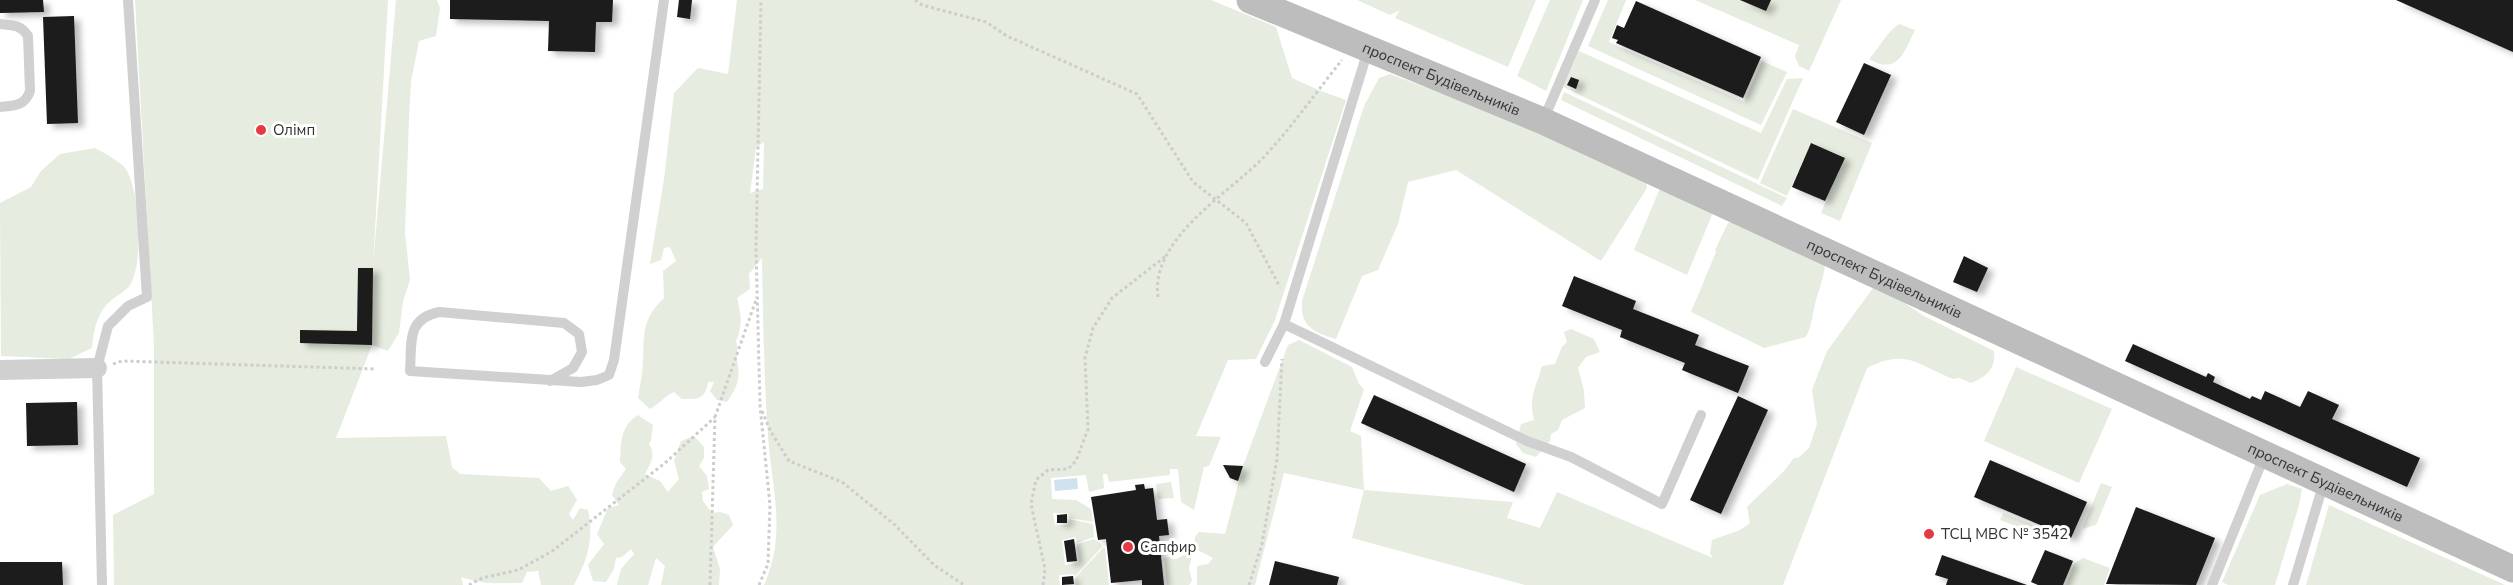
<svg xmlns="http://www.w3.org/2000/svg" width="2513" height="585" font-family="'Nunito Sans',sans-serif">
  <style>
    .green { fill: #e6ecdf; fill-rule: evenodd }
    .water { fill: #cfe2ee }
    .building { fill: #1a1a1a; filter: url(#shadow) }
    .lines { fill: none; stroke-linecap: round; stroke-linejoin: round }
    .path { stroke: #cdcdcd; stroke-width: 3; stroke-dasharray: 3 3; stroke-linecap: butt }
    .lane { stroke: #d0d0d0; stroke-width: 10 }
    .street { stroke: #d0d0d0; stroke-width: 20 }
    .secondary { stroke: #bdbdbd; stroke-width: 27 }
    .poi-dot { fill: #e63946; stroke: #fff; stroke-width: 2 }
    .labels { text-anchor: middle; stroke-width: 6; stroke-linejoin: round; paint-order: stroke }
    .street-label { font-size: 15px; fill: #333; stroke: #fff }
    .poi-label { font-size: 15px; fill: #333; stroke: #fff; text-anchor: start }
  </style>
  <defs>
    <filter id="shadow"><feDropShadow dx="6" dy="4" stdDeviation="3" flood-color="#0004"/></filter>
  </defs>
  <rect width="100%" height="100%" fill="#fff"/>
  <g class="green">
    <path d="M135 0H388L373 265 396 0H437L440 8 436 36 419 41 411 81 409 118 405 233 410 280 403 301 399 333 388 351 372 345 336 438 446 436 452 467 460 474 539 478 551 491 568 486 577 500 569 514 573 520 580 508 588 510C594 539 588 558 574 585H541L538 571 527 572 522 583C497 583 484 585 461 577L463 585H114L113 515 154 494V346Z"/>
    <path d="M737 0H1211L1276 27 1292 78 1321 91 1346 100 1275 320 1256 359 1228 360 1196 436 1221 437 1209 466 1204 467 1194 510 1181 502 1178 469H1170V475L1109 482 1107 474H1103L1104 488 1089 492 1086 475 1051 478 1052 499 1076 500 1091 509 1093 522 1069 518 1068 513H1053L1055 525H1068L1069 519 1093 524 1094 537 1077 543 1076 537 1062 540 1065 565 1079 563 1077 544 1094 539 1101 544 1102 547 1075 576 1074 574 1059 575 1060 585H764C787 533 772 490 768 436 764 377 763 317 762 258L749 274 750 289 737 298C741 313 743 327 736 341 739 349 736 354 737 361 741 379 737 387 727 402L717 400 710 391 714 382H708C705 400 698 399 682 399L674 392C664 397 659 404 650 409L638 398C639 390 641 382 642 374 646 343 637 323 664 298L663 271 676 261 670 247 664 248 661 260 650 264 664 179 674 93 698 68 728 74ZM764 142 763 189 750 193 756 148Z"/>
    <polygon points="1357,0 1536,0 1508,67 1395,18 1400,10 1390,15"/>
    <polygon points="1550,0 1583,0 1546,91 1517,76"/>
    <polygon points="1608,0 1626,0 1609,42 1744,102 1762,61 1787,72 1761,125 1588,46"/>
    <polygon points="1695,0 1841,0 1809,71 1799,66 1795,56 1799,45"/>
    <path d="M1899 24 1915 30C1904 52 1898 76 1869 59 1880 47 1886 33 1899 24Z"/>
    <polygon points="1579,51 1761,133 1787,79 1803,78 1758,180 1563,87"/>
    <path d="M1390 74 1467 103 1645 178 1647 188 1601 261 1456 170 1408 182 1398 224 1378 270 1362 276 1336 339C1314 332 1300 327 1302 301L1364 106 1379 78Z"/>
    <polygon points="1564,92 1787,198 1782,206 1561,100"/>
    <polygon points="1793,109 1872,143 1840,221 1821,213 1844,157 1811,143 1787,196 1760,183"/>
    <path d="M95 148C104 153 118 160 125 168 140 188 144 263 130 285 127 290 118 295 113 299 97 311 94 329 92 348L69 359 1 356 0 203 31 187 41 171 60 154Z"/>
    <polygon points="1661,186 1714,210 1687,275 1634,250"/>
    <path d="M1737 220 1825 264C1824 277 1820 287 1816 300 1812 314 1813 323 1806 337L1764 348 1691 312 1716 252 1715 250 1728 223Z"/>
    <path d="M1876 284 1924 316 1994 351C1996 369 1986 377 1971 383L1959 378 1953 379C1917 365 1907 348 1867 368L1783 585H1525L1352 538 1364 490 1284 473 1255 585H1197V566L1208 564 1213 558 1194 548 1195 537 1199 532 1225 534 1243 466 1288 345 1299 340 1352 367 1359 384 1364 389 1350 431 1361 436 1364 490 1513 502 1507 518 1540 528 1557 492 1713 558 1710 553 1712 540 1740 530 1750 523 1747 507 1784 471 1794 458H1798L1809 448 1817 424 1812 390 1827 351Z"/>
    <path d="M1571 329 1594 339 1600 352 1586 357 1578 368 1584 391 1585 408 1562 420 1558 430 1551 434 1550 441 1536 457 1523 453 1516 444 1521 424 1534 420C1528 396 1536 389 1542 366L1555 364 1562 347 1567 342 1564 332Z"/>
    <polygon points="2016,367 2112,409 2079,483 1984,441"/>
    <path d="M638 415 653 425 651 441 649 444C656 455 651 463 645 474L660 481 668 492 679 479 674 461 681 441 694 436 704 447V458L699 466 707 476 709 489 702 492 703 501 712 513 720 512 729 515 733 525 713 547 720 569 719 585H661L665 566 656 558 648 585H617L621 569 634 554 631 549 622 557 616 558 614 569 606 582 593 581 588 565 604 544 597 534 608 508 619 505 612 495 616 483 626 469 620 462C621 443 620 426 638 415Z"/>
    <polygon points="1171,482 1174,498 1158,499 1156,484"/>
    <polygon points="2101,483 2112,487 2096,525 2082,529"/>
    <polygon points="2287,484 2302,489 2299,505 2275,585 2228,585 2222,582 2260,495"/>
    <polygon points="2329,505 2505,585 2306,585"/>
    <polygon points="2003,513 2041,528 2039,535 2000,520"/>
    <polygon points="1103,548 1105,548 1109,585 1076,585 1075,578"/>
    <polygon points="1190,551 1192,556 1189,568 1192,581 1189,585 1167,585 1164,558 1170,557 1171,559 1177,559"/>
    <polygon points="2083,558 2110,568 2104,585 2066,585 2074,564"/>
  </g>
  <polygon class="water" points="1077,478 1078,489 1055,491 1054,480"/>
  <g class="building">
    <polygon points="0,0 43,0 44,12 0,13"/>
    <polygon points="450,0 613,0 612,22 596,22 595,52 548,51 549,21 450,19"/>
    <polygon points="679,0 692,0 690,19 677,17"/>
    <polygon points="1740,0 1771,0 1766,11"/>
    <polygon points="2396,0 2513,0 2513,52"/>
    <polygon points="1636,1 1761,57 1743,98 1616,43 1618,40 1612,38 1617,25 1624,28"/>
    <polygon points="74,16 78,123 47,124 43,17"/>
    <polygon points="1864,63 1891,75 1864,135 1836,122"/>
    <polygon points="1571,77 1579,80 1576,89 1567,85"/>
    <polygon points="1811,143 1845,158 1825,201 1792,187"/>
    <polygon points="1964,256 1988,268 1977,292 1953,282"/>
    <polygon points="358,268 373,268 372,345 300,343 300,330 357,331"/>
    <polygon points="1574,276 1636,301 1633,309 1699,335 1695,345 1749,366 1738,393 1682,370 1685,363 1620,337 1622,330 1562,306"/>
    <polygon points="2133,344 2206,377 2208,373 2215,377 2213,382 2250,399 2252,396 2261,400 2265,391 2300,407 2308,391 2339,405 2332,419 2420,458 2407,487 2125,361"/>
    <polygon points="1374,395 1526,464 1514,492 1361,423"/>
    <polygon points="1738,396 1768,410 1721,514 1690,500"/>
    <polygon points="77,402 78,445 27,446 26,403"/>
    <polygon points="1990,460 2087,502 2071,538 1974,497"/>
    <polygon points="1223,465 1243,466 1238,481 1230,478"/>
    <polygon points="1144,484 1145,489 1153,488 1157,520 1167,519 1169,535 1159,536 1164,585 1142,585 1142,580 1111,583 1106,539 1098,540 1091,497 1136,490 1135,485"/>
    <polygon points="2136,507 2215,538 2196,585 2106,584"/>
    <polygon points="1067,514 1067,523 1057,523 1057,515"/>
    <polygon points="1074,539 1077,561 1067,562 1064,541"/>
    <polygon points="2045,550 2073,561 2063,585 2038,585 2031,582"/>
    <polygon points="1942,555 2027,585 1946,585 1948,579 1935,575"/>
    <polygon points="1275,561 1339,577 1337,585 1269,585"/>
    <polygon points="0,562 62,562 63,585 0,585"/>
    <polygon points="1073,576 1074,584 1062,585 1062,577"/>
  </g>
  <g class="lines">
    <g class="path">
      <polyline points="915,0 922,5 986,22 1007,36 1137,94 1193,182 1246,223 1280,287"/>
      <path d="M1158 297C1150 240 1227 194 1261 160 1289 131 1317 91 1342 60"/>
      <polyline points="113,364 122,361 376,369"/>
      <polyline points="762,411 771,432 789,461 842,482 895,525 934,565 964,585"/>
      <polyline points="469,585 482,578 518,570 551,552 665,463 715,417"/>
      <polyline points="710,585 715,417 757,297"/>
      <polyline points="759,585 768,564 770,505 760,406 756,248 761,0"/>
      <polyline points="1043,585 1045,569 1031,504 1036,480 1048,470 1068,469 1076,461 1088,429 1085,358 1093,328 1112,298 1166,256"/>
      <polyline points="1249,585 1262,544 1277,459 1282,359"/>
    </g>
    <g class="lane">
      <path d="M0 24C13 25 21 25 28 36L30 91C25 106 14 106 0 107"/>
      <polyline points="1543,121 1595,0"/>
      <polyline points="1284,324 1527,441 1571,457 1662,504 1701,415"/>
      <polyline points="1265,362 1284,324 1368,50"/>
      <path d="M550 381 573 368 582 352 579 334 564 323 439 312C406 319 412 343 410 371L581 382 597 380 609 375 614 360 664 0"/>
      <polyline points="102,585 97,368 108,326 128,306 147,297 128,0"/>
      <polyline points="2212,585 2265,454"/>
      <polyline points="2293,585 2324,482"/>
    </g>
    <polyline class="street" points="0,370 97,368"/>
    <path class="secondary" id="s1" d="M1250 0 1543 121 2513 569"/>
  </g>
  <g class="poi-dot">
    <circle cx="261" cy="130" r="6"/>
    <circle cx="1929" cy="534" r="6"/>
    <circle cx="1128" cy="547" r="6"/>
  </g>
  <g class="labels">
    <g class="street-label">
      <text dy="5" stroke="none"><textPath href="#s1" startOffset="207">проспект Будівельників</textPath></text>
      <text dy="5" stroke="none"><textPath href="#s1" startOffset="693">проспект Будівельників</textPath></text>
      <text dy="5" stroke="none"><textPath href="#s1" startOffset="1179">проспект Будівельників</textPath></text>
    </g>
    <g class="poi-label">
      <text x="273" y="135">Олімп</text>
      <text x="1941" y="539">ТСЦ МВС № 3542</text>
      <text x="1140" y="552">Сапфир</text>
    </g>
  </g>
</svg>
